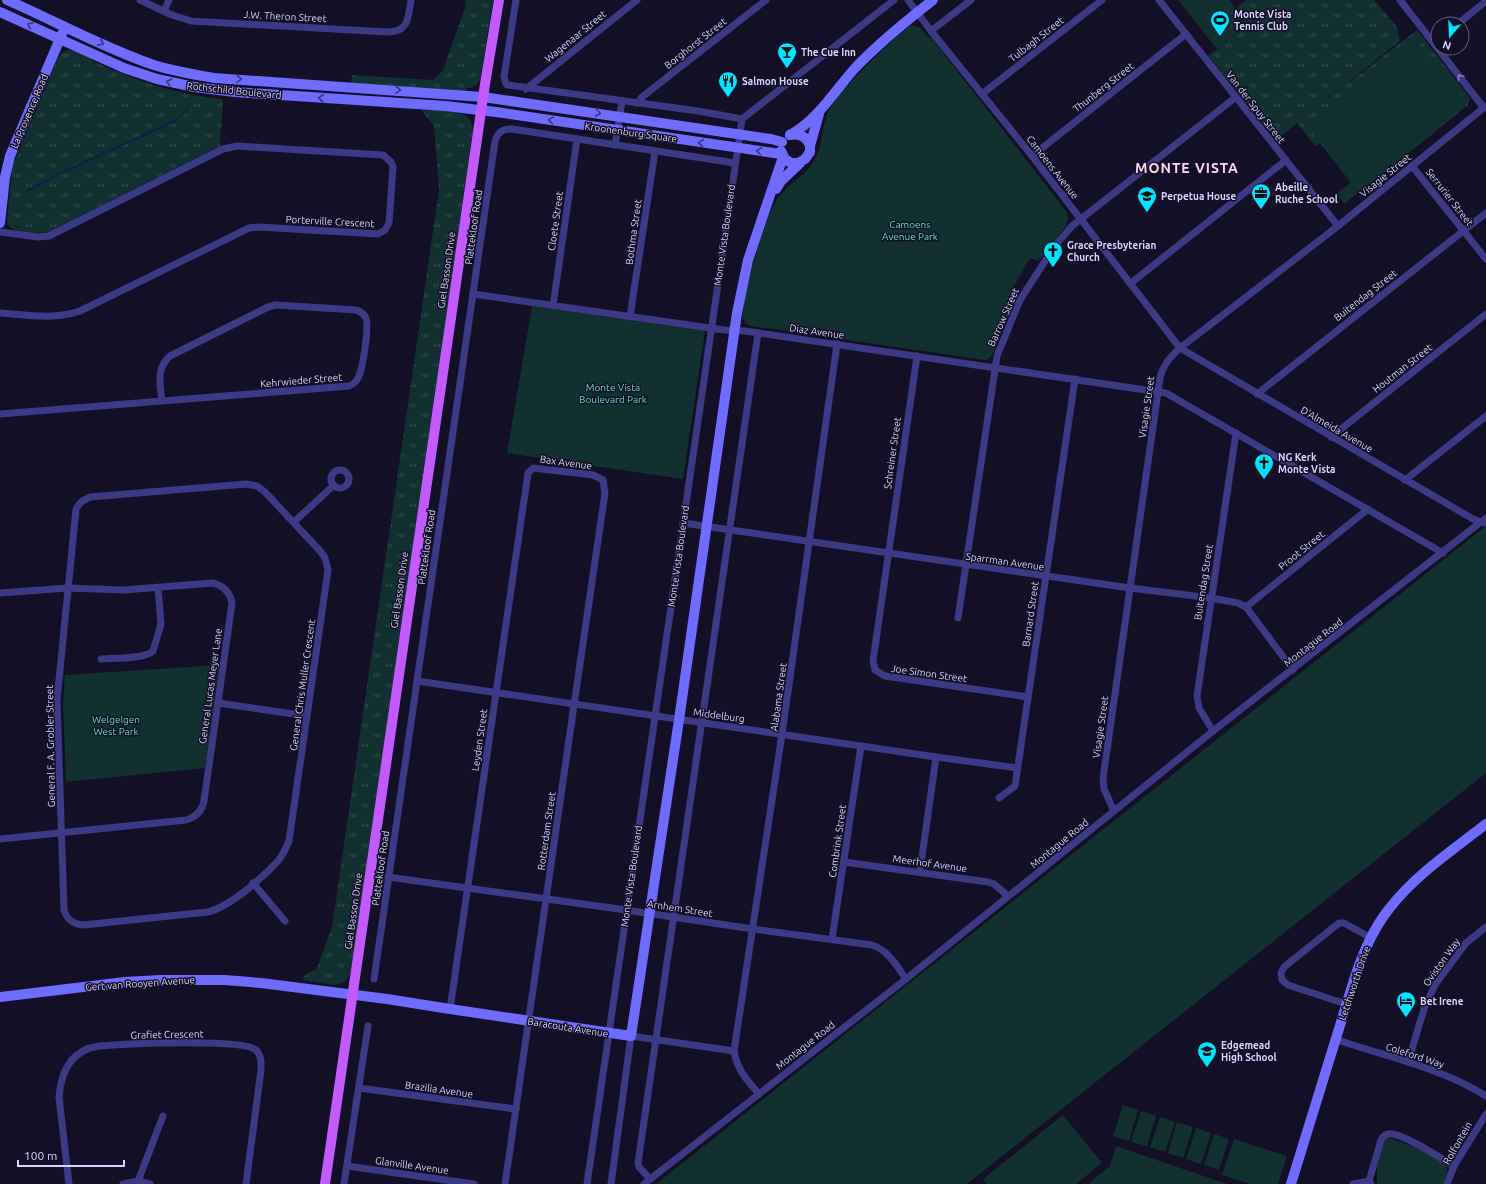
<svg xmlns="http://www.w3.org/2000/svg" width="1486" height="1184" font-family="Ubuntu,sans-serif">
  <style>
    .grass { fill: url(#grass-tufts) }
    .park { fill: #12302f }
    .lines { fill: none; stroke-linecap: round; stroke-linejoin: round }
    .stream { stroke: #0c2248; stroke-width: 2 }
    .street { stroke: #3d3a85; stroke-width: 7 }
    .secondary { stroke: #6f6bff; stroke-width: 10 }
    .primary { stroke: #c25bff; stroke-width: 10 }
    .oneway { stroke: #38347d }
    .oneway2 { stroke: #837fbc }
    .labels { text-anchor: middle; stroke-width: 3; stroke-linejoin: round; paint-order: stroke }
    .poi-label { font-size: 10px; font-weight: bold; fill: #d9d4ff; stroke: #130f26; text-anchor: start }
    .street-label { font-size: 10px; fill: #d9d4ff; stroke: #130f26 }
    .park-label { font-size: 10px; fill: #5fe0c0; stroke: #130f26 }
    .district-label { font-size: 14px; font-weight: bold; letter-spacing: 1px; fill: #ffd6f0; stroke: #130f26 }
  </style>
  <defs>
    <pattern id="grass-tufts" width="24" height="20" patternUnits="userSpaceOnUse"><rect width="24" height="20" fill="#12302f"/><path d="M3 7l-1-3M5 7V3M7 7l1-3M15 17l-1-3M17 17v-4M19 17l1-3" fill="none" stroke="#344d4e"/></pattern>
  </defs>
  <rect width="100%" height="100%" fill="#130f26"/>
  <g class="grass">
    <polygon points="466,0 493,0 480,80 475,86 466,89 466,91 351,83 352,75 433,80 443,70 465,8"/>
    <polygon points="1246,0 1374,0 1397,27 1400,41 1318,106 1417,30 1470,98 1468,105 1359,193 1320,143 1315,146 1297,123 1276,140 1208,56 1248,25 1235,9"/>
    <path d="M68 50C76 51 89 54 93 61 134 80 177 95 223 99L220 143 221 146 49 232C40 233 15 233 10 227 9 226 7 222 7 221L11 177 13 165 58 58 62 53Z"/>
    <path d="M423 107C441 109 471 106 473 130L351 972 345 982 334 985 303 980 304 976 317 968 332 927 439 190 434 126 423 112Z"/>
  </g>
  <g class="park">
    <polygon points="1178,0 1229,0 1248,24 1217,49"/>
    <path d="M911 25 921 28 928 37 930 36 1066 211 1068 218 1066 223 1067 224 1039 261 1030 258 1008 297 1012 307 992 355 990 358 985 360 751 326 747 324 743 319C740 300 766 214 778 198 788 184 805 176 814 161 823 147 821 127 828 112 832 105 837 99 842 92 863 68 886 45 911 25Z"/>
    <polygon points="1416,40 1467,103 1360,189 1306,125"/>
    <polygon points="1351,182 1358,193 1344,204 1336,194"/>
    <polygon points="532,306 705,331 683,479 507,453"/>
    <polygon points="1486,526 1486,773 967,1184 656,1184"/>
    <polygon points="219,665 205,768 66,782 63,703 65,675"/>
    <polygon points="1123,1105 1138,1110 1129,1141 1113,1136"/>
    <polygon points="1141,1111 1156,1116 1147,1146 1131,1142"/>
    <polygon points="1063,1115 1102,1163 1076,1184 987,1184 983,1179"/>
    <polygon points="1160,1117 1175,1122 1165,1152 1150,1147"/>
    <polygon points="1177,1122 1193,1127 1183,1158 1168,1153"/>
    <polygon points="1196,1128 1211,1133 1201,1164 1186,1159"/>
    <polygon points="1214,1134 1229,1139 1219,1170 1204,1165"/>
    <path d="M1390 1138 1420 1149 1445 1164C1450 1170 1446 1177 1443 1184H1377V1166L1384 1142 1386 1139Z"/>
    <polygon points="1234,1139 1287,1156 1278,1184 1250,1184 1222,1175"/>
    <polygon points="1116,1146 1227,1184 1088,1184 1110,1166"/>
  </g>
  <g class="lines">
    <path class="stream" d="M26 192 57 175 168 124C175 120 185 115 188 106"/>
    <g class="street">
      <path d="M140 0 172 15 191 21 387 32C409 32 408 18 411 0"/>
      <polyline points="516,0 504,77 506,84 508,85 698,111 742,119"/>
      <polyline points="908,0 931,31 1032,156 1180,348 1473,519 1484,523"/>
      <polyline points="1159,0 1338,226"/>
      <polyline points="1400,0 1484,108"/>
      <polyline points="164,11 169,0"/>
      <polyline points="1458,24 1486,1"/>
      <polyline points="931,31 971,0"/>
      <polyline points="526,89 637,0"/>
      <polyline points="982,94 1102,0"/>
      <polyline points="637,103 642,97 766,0"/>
      <polyline points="615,145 622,102"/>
      <polyline points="1032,156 1186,34"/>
      <polyline points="1412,166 1486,259"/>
      <path d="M0 232 38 237 49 236 223 149 237 146 383 155 391 162 393 167 389 223 385 230 378 234 259 227 249 228 80 311C54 320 27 315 0 313"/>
      <polyline points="1131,283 1286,160"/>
      <polyline points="473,294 724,330 745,331 1166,393 1443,553"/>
      <polyline points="553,306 577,139"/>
      <polyline points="630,317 655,151"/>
      <polyline points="917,356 873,661 875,670 885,676 1028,697"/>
      <polyline points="1257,394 1486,213"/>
      <path d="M0 414 349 386C354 384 356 382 358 378 363 369 369 327 366 318 364 314 361 312 357 310L276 305 268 307 170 356C156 368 160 384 162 401"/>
      <polyline points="1331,437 1486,314"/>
      <circle cx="340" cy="479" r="9"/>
      <polyline points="1405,480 1486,416"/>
      <path d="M246 484 257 486 265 492 321 552 325 558 328 570 289 841C286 848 283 855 278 861 262 878 231 906 208 912L83 925C73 924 67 920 64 910L57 700 76 509 81 502 90 497Z"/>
      <polyline points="294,522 334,485"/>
      <polyline points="683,523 1130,588 1211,598 1238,603 1246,607 1293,670"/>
      <path d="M0 593 68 588 123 590 213 583C224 586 230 592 232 603L204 801C202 811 196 817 186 820L0 839"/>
      <polyline points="1246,607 1368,509"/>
      <polyline points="958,618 997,356 1020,300 1054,247 1072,226 1236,97"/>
      <path d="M101 659C112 658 146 659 153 651L161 624 158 588"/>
      <polyline points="417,681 936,757 1018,768"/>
      <polyline points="218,703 307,716"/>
      <polyline points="1213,731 1199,708 1197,696 1236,433"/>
      <polyline points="999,798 1015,786 1075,379"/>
      <path d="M1114 811 1104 789 1103 778 1160 378C1163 365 1170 357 1180 348L1338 226 1486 106"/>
      <polyline points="844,862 988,882 994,884 1008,896"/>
      <polyline points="920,871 936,757"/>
      <path d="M388 877 626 910 753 929 872 945C888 950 897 966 906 979"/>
      <polyline points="253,883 285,921"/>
      <polyline points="832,939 861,746"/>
      <path d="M374 979 495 141C498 132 502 129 512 129L735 163"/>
      <polyline points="1346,1004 1288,985 1282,980 1281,973 1284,967 1339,923 1344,923 1371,938"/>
      <polyline points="450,1009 528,473 533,468 593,475 603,480 605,493 574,705 505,1184"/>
      <path d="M1335 1039C1386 1057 1440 1067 1486 1096"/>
      <polyline points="734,1051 782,734 837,344"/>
      <polyline points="1408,1062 1425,1006 1435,985 1466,943 1486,927"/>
      <polyline points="359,1088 516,1109"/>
      <polyline points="347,1166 474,1184"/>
      <polyline points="650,1179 639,1167 638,1163 758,333"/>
      <polyline points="138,1181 163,1116"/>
      <path d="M69 1184 59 1097C61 1071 71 1050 99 1046 123 1044 242 1038 256 1050 262 1056 261 1063 261 1070L246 1184"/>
      <polyline points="123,1184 138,1181 150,1184"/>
      <polyline points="344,1184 368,1026"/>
      <polyline points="587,1184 742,119 894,0"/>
      <path d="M611 1184 631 1036 734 1051C737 1070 747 1080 759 1094"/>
      <polyline points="644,1184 906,979 1213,731 1486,518"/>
      <polyline points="1353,1184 1369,1181"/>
      <path d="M1371 1184 1369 1181 1381 1140C1383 1137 1384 1135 1388 1134 1400 1131 1442 1159 1454 1166"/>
      <polyline points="1447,1184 1454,1166 1486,1114"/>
    </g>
    <g class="secondary">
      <path d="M7 0C55 21 102 47 151 64 171 71 192 74 214 78L483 97 771 139 782 142"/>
      <polyline points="0,12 124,68 157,79 194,87 235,92 446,106 496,112 781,154"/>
      <path d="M790 135C819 119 835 90 856 67 880 42 906 21 933 0"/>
      <path d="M790 135C800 133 807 137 810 146"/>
      <polyline points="781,151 785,159 791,163 798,163 805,159 810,152 810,146 819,114"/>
      <polyline points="776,189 781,181 800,163"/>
      <polyline points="0,223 5,177 10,156 62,34"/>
      <polyline points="0,997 125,982 160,980 225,980 261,983 387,999 450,1009 631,1036 679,720 737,313 748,260 783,157"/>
      <path d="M1291 1184 1354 980C1362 955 1372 930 1389 909 1415 875 1453 850 1486 824"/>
    </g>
    <polyline class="primary" points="325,1184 485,84 499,0"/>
  </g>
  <defs><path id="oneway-chevron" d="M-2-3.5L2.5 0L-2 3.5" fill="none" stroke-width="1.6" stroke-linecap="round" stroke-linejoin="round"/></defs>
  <g class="oneway">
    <use href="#oneway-chevron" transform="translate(30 25) rotate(-156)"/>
    <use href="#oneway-chevron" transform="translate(101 43) rotate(25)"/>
    <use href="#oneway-chevron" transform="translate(239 79) rotate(4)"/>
    <use href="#oneway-chevron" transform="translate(169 82) rotate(-166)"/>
    <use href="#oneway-chevron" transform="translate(398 90) rotate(4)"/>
    <use href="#oneway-chevron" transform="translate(321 98) rotate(-176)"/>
    <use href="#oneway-chevron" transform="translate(598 113) rotate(7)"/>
    <use href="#oneway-chevron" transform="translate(551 120) rotate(-171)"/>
    <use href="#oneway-chevron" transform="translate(701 143) rotate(-172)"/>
    <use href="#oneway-chevron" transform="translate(759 151) rotate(-172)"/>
  </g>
  <use class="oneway2" href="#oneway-chevron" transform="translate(1460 77) rotate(-128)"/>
  <defs>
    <symbol id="stadium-pin" viewBox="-11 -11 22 30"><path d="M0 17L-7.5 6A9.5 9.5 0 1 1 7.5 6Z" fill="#00e5ff" stroke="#130f26"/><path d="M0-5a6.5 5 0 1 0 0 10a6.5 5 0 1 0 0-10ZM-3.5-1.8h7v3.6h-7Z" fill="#111"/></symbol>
    <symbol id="bar-pin" viewBox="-11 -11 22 30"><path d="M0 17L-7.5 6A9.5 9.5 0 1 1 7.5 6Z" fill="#00e5ff" stroke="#130f26"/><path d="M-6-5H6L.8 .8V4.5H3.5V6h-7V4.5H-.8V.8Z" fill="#111"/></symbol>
    <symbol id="restaurant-pin" viewBox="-11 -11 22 30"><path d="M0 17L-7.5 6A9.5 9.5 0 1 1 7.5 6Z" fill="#00e5ff" stroke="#130f26"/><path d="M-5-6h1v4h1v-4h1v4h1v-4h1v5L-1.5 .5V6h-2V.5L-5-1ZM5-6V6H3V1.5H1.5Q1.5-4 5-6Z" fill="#111"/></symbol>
    <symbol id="office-pin" viewBox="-11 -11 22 30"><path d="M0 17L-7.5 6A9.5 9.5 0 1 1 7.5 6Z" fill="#00e5ff" stroke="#130f26"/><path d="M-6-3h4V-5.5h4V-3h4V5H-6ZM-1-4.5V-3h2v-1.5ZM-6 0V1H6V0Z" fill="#111"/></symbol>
    <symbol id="school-pin" viewBox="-11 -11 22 30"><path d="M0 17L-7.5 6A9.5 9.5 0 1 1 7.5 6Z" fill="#00e5ff" stroke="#130f26"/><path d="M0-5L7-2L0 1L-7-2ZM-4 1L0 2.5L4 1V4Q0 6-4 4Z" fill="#111"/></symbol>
    <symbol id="church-pin" viewBox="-11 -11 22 30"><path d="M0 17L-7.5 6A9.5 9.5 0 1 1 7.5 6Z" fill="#00e5ff" stroke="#130f26"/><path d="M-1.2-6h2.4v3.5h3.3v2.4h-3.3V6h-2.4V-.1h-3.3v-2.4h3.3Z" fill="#111"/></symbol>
    <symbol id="hotel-pin" viewBox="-11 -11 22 30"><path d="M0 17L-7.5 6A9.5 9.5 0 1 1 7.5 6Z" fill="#00e5ff" stroke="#130f26"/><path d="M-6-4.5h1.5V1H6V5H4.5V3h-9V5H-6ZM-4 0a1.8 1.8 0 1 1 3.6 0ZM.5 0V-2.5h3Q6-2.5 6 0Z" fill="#111"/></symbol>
  </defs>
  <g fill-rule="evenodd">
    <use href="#stadium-pin" x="1209" y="9" width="22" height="30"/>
    <use href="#bar-pin" x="776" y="41" width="22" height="30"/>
    <use href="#restaurant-pin" x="717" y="70" width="22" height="30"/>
    <use href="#office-pin" x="1250" y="182" width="22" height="30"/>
    <use href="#school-pin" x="1136" y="185" width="22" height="30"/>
    <use href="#church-pin" x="1042" y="240" width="22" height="30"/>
    <use href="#church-pin" x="1253" y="452" width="22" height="30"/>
    <use href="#hotel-pin" x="1395" y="990" width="22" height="30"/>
    <use href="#school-pin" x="1196" y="1040" width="22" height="30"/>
  </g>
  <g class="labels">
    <g class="poi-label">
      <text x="1234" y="18">Monte Vista<tspan x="1234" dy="12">Tennis Club</tspan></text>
      <text x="801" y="56">The Cue Inn</text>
      <text x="742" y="85">Salmon House</text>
      <text x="1275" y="191">Abeille<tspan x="1275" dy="12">Ruche School</tspan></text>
      <text x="1161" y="200">Perpetua House</text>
      <text x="1067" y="249">Grace Presbyterian<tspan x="1067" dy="12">Church</tspan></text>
      <text x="1278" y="461">NG Kerk<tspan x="1278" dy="12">Monte Vista</tspan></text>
      <text x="1420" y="1005">Bet Irene</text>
      <text x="1221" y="1049">Edgemead<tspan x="1221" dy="12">High School</tspan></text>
    </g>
    <g class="street-label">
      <text transform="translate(285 16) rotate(3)" y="4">J.W. Theron Street</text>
      <text transform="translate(575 36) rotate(-39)" y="4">Wagenaar Street</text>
      <text transform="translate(1036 39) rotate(-38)" y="4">Tulbagh Street</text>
      <text transform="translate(695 43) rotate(-38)" y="4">Borghorst Street</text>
      <text transform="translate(1103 87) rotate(-38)" y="4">Thunberg Street</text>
      <text transform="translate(234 90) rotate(6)" y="4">Rothschild Boulevard</text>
      <text transform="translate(1256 107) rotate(52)" y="4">Van der Spuy Street</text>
      <text transform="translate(29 111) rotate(-67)" y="4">La Provence Road</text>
      <text transform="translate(631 132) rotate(8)" y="4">Kroonenburg Square</text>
      <text transform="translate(1053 167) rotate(52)" y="4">Camoens Avenue</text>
      <text transform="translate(1385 175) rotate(-39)" y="4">Visagie Street</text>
      <text transform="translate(1450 197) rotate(52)" y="4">Serrurier Street</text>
      <text transform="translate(330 221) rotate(3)" y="4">Porterville Crescent</text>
      <text transform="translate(555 221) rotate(-82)" y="4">Cloete Street</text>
      <text transform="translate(473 227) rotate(-82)" y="4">Plattekloof Road</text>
      <text transform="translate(633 232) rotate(-82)" y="4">Bothma Street</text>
      <text transform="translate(724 235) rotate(-82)" y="4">Monte Vista Boulevard</text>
      <text transform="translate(446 270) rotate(-82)" y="4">Giel Basson Drive</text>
      <text transform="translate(1365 295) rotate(-38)" y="4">Buitendag Street</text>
      <text transform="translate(1003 317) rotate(-66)" y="4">Barrow Street</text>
      <text transform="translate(817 331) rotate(8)" y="4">Diaz Avenue</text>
      <text transform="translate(1402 368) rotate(-38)" y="4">Houtman Street</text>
      <text transform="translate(301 380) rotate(-5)" y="4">Kehrwieder Street</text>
      <text transform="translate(1146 407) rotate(-82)" y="4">Visagie Street</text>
      <text transform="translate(1337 429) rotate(30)" y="4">D'Almeida Avenue</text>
      <text transform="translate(892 453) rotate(-82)" y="4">Schreiner Street</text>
      <text transform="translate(566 462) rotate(8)" y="4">Bax Avenue</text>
      <text transform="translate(426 547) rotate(-82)" y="4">Plattekloof Road</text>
      <text transform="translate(1301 550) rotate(-39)" y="4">Proot Street</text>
      <text transform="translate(678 556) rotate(-82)" y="4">Monte Vista Boulevard</text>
      <text transform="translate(1005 561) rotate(8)" y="4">Sparrman Avenue</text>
      <text transform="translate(1203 582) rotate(-81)" y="4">Buitendag Street</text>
      <text transform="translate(399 590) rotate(-82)" y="4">Giel Basson Drive</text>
      <text transform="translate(1030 614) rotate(-82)" y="4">Barnard Street</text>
      <text transform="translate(1313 642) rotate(-38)" y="4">Montague Road</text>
      <text transform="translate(929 673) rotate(8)" y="4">Joe Simon Street</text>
      <text transform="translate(302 685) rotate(-82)" y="4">General Chris Muller Crescent</text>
      <text transform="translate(210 686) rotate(-82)" y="4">General Lucas Meyer Lane</text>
      <text transform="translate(778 697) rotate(-82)" y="4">Alabama Street</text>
      <text transform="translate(719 715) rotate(8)" y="4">Middelburg</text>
      <text transform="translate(1100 727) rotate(-82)" y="4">Visagie Street</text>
      <text transform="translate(479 740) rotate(-82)" y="4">Leyden Street</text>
      <text transform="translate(50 746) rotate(-91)" y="4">General F. A. Grobler Street</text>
      <text transform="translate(546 831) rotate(-82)" y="4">Rotterdam Street</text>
      <text transform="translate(837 841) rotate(-82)" y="4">Combrink Street</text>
      <text transform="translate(1059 843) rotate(-39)" y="4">Montague Road</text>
      <text transform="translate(930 863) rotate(8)" y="4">Meerhof Avenue</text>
      <text transform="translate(380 868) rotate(-82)" y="4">Plattekloof Road</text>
      <text transform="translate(631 876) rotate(-82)" y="4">Monte Vista Boulevard</text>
      <text transform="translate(680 908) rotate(9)" y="4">Arnhem Street</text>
      <text transform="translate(353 911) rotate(-82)" y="4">Giel Basson Drive</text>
      <text transform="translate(1441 962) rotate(-55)" y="4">Oviston Way</text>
      <text transform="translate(140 983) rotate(-4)" y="4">Gert van Rooyen Avenue</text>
      <text transform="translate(1354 983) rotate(-71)" y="4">Letchworth Drive</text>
      <text transform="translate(568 1027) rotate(9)" y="4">Baracouta Avenue</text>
      <text transform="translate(167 1034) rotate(-1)" y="4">Grafiet Crescent</text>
      <text transform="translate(805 1045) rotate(-38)" y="4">Montague Road</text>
      <text transform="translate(1415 1055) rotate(18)" y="4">Coleford Way</text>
      <text transform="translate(439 1089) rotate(8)" y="4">Brazilia Avenue</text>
      <text transform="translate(1457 1143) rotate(-60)" y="4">Rolfontein</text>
      <text transform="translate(412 1165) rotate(8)" y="4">Glanville Avenue</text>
    </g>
    <g class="park-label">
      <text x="910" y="228">Camoens<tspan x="910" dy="12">Avenue Park</tspan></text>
      <text x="613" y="391">Monte Vista<tspan x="613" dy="12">Boulevard Park</tspan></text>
      <text x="116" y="723">Welgelgen<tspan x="116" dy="12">West Park</tspan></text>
    </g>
    <g class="district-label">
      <text x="1187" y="173">MONTE VISTA</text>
    </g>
  </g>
  <g transform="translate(1450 36) rotate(199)"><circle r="19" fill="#130f26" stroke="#625e7d"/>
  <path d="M0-3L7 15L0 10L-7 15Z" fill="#00e5ff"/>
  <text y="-6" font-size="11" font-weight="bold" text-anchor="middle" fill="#d9d4ff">N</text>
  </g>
  <path d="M18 1160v6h106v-6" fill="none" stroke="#d9d4ff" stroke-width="2"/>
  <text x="24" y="1160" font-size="12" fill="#d9d4ff" stroke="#130f26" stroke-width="3" paint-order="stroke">100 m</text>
</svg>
